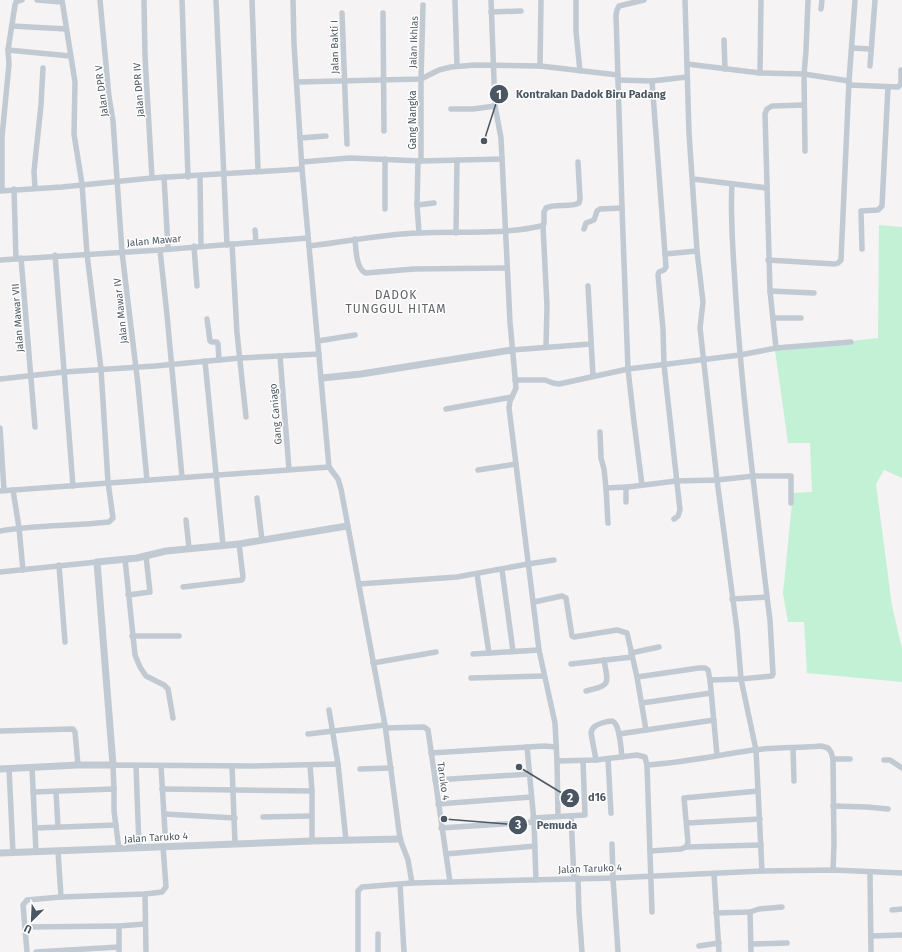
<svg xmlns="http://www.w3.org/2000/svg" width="902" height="952" font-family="'Fira Sans',sans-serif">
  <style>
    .green { fill: #c3f1d5 }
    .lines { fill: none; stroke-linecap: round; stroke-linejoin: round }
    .minor { stroke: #c1cad2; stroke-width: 5.5 }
    .tertiary { stroke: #c1cad2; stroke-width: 7 }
    .labels { text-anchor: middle; stroke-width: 3; stroke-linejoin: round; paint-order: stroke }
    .street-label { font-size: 10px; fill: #4a5661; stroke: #fff }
    .quarter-label { font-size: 12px; letter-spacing: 1px; fill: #5f6368; stroke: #fff }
    .leader { fill: none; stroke: #4a5661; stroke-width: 1.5 }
    .callout-dot { fill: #4a5661; stroke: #fff; stroke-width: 1.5 }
    .mark-label { font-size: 12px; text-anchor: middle; font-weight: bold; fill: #fff }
    .callout-label { font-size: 11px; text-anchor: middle; font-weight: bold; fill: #4a5661; stroke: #fff; stroke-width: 3; stroke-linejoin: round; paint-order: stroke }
  </style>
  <rect width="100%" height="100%" fill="#f5f3f3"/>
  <polygon class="green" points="879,225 902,227 902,478 884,470 876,484 892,606 902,649 902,682 807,673 804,622 788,622 783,593 793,493 812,492 810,443 788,443 775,350 878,338"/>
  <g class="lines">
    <g class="minor">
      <polyline points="37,0 62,2"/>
      <polyline points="100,0 109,97 113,121 122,252 138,385 147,480"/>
      <polyline points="144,0 145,56 152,178"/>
      <polyline points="182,0 188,177"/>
      <polyline points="216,0 227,245"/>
      <polyline points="252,0 258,171"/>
      <polyline points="293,0 294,44 302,169 329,467 338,479 341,489 385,725 400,839 408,860 412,883 613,878 762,871 833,870 902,873"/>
      <polyline points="455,0 457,66"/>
      <polyline points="491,0 495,106 501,138 510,322 516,388 510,401 509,408 539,650 555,723 557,761 596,760 637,755 645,757 647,765 652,912"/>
      <polyline points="576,0 576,32 580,71"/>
      <polyline points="685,0 689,133 697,251 703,302 700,328 717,480 754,476 791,476 791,503"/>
      <polyline points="821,9 822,0"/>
      <polyline points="491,12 521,11"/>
      <polyline points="342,13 347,144"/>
      <polyline points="383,13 384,131"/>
      <polyline points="12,26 66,29"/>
      <polyline points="724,40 725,69"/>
      <polyline points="852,48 871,49"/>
      <polyline points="8,50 70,56"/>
      <polyline points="687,64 760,73 804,74 849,81"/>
      <polyline points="540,66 541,0"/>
      <polyline points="870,66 875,0"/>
      <polyline points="760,73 761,0"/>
      <polyline points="618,80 652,81 687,77"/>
      <polyline points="652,81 666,267 664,270 659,272 658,275 663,329 664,365 680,510 678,516 674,519"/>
      <polyline points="297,82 421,79 439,70 451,67 475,65 540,66 618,75"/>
      <polyline points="849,85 898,87 901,84 901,70"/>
      <polyline points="451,109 473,109 495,106"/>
      <polyline points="300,138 326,136"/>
      <polyline points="805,151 804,74 806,51 808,0"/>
      <polyline points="385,159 385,209"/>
      <polyline points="418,161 417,205 419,233"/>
      <polyline points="421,161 421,79 423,5"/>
      <polyline points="302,162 350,158 421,161 502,159"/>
      <polyline points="200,176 201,246"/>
      <polyline points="164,177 168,248"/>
      <polyline points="693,179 767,188"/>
      <polyline points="35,188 34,171 41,105 43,68"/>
      <polyline points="14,189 16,259"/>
      <polyline points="2,190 2,137 9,64 8,50 15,5 16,2 22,0"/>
      <polyline points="0,191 62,187 152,178 302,169"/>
      <polyline points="417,205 434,203"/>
      <polyline points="543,226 547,306 546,346"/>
      <polyline points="584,229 586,223 594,220 597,211 600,209 622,208"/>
      <polyline points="255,230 256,242"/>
      <polyline points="456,233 457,160"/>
      <path d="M355 239C356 249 356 270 366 273L414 269 506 268"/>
      <polyline points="232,244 237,333 246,417"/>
      <polyline points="194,246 197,286"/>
      <path d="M309 246C346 242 382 234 419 233 459 231 501 235 541 226L544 224V212L546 208C556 203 569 208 579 203L580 199 578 162"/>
      <polyline points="862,249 861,211 878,210 882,206 888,87"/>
      <polyline points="160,250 167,315 182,477"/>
      <polyline points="665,254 697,251"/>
      <polyline points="55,255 73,486"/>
      <polyline points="21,258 35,427"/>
      <polyline points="0,260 160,250 308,238"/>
      <polyline points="768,260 835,264 838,263 841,260 849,81 855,0"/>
      <polyline points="588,286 593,376"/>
      <polyline points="770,291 814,293"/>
      <polyline points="773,318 801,318"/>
      <polyline points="207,319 210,341 212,342 217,342 218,344 219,360"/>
      <polyline points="318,341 355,335"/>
      <polyline points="776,348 770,291 765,114 767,109 772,106 804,105"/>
      <polyline points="512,350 591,344"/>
      <polyline points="280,356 289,469"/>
      <polyline points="205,361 223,545"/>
      <polyline points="0,379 64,372 155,366 240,358 319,354"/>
      <polyline points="515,380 545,380 553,383 559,384 628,369 740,355 776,348 851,342"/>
      <polyline points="446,409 512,397"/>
      <polyline points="0,428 4,490"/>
      <polyline points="600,432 601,458 604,469 606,488 608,523"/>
      <polyline points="478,470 516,464"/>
      <polyline points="642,485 634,422 628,369 622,208 616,15 617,10 619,6 644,0"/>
      <polyline points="606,488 627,487"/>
      <polyline points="13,490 19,528 23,570"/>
      <polyline points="0,491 329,467"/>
      <polyline points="257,498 262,540"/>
      <polyline points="626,502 626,489 628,487 676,481 717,480 737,630 741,679 756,750 762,871"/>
      <polyline points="186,520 189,548"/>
      <path d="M0 531C36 525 73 526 109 522L113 518 108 482 101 369 87 254 82 184 74 134 75 82 62 0"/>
      <polyline points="125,559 135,655 140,667 146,676 164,685 168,689 173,718"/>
      <polyline points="59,565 65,642"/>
      <polyline points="502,570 513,651"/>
      <polyline points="0,572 97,562"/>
      <polyline points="477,574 489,653"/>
      <polyline points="359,584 457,577 528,564 554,560"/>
      <polyline points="183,587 242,580 243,577 239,544"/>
      <polyline points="128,595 150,592 146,556"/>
      <path d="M732 599 767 597C755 493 741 388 735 284 733 250 730 217 732 184"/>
      <polyline points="534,602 562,596 566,598 572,636 574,637 617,630 627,633 637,677 646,730"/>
      <polyline points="132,636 179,636"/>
      <polyline points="631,653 659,647"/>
      <polyline points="473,654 539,650"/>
      <polyline points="373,663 436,652"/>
      <polyline points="571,664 632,657"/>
      <polyline points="637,677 699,668 705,668 708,670 710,680 717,755"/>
      <polyline points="471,678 544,676"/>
      <polyline points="710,680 741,679 772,676 773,674 770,620 767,597"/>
      <path d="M586 691C612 685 608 684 604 660"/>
      <polyline points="642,703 711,693"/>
      <polyline points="329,710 338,764"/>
      <polyline points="386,728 424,727 428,730 450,882"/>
      <polyline points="0,731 73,729 75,732 78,765"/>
      <polyline points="308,734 385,725"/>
      <polyline points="619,734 714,720"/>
      <polyline points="527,747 534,822 536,880"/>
      <polyline points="793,748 794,781"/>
      <polyline points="431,753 544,746 556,747"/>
      <polyline points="608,759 611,813"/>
      <polyline points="833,759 850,759"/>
      <path d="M596 760 591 733C592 727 596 725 602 723 605 722 609 721 612 721 620 723 621 750 622 757"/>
      <polyline points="884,760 890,760 902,768"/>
      <polyline points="557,761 558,816"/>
      <polyline points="310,765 312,791 312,841"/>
      <path d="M647 765C683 763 718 755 753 750 776 747 798 748 821 746L828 748 831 752 833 759 834 844 833 870"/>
      <polyline points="136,766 139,847"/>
      <polyline points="161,766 165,832"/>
      <polyline points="232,766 235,844"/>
      <polyline points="32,767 36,852"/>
      <polyline points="9,768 13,853"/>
      <polyline points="360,769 391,768"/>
      <polyline points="435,780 530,774"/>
      <polyline points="114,789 113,765 253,766 338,764 346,840"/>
      <polyline points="162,789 312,791"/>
      <polyline points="33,792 114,789 114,811 119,849"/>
      <polyline points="56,792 58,827"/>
      <polyline points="438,804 531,797"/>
      <polyline points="833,806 867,807 888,809"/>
      <polyline points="164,814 235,818"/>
      <polyline points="571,816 574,879"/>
      <polyline points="263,817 312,816"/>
      <polyline points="533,818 585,815 583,761"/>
      <polyline points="687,823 760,819"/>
      <polyline points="35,828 116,825"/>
      <polyline points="441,828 534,822"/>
      <polyline points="612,844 613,878 618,952"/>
      <polyline points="686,847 761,845"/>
      <polyline points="58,851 61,897"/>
      <polyline points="650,851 681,849 686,847 688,842 684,798 758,791"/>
      <polyline points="446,854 535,846"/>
      <polyline points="870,872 871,952"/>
      <polyline points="714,874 719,952"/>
      <polyline points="578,878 579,912 582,952"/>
      <polyline points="400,885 404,952"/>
      <polyline points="145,894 146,952"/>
      <polyline points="892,910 902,909"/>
      <polyline points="750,912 751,952"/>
      <polyline points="716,913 750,912 759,909 782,907"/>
      <polyline points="25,927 119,926"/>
      <polyline points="378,934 378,952"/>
      <polyline points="871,936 902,935"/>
      <polyline points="751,944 787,943"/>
      <polyline points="699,946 719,943"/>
      <polyline points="27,952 23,905 27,900 61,897 145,894 162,892 166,887 163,846"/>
      <polyline points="36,952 119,947"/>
      <polyline points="119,952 119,926 145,924"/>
      <polyline points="358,952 358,891 362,887 412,883"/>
    </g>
    <g class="tertiary">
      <polyline points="322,378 361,374 512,350"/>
      <polyline points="0,769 78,765 113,765 97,562 137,558 166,551 239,544 347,526"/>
      <polyline points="0,853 312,841 400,839"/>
    </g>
  </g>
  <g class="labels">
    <g class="street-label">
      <text transform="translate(413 42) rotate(-88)" y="4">Jalan Ikhlas</text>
      <text transform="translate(334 47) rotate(-91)" y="4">Jalan Bakti I</text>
      <text transform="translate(138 90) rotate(-94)" y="4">Jalan DPR IV</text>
      <text transform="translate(101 91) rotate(-97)" y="4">Jalan DPR V</text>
      <text transform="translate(412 120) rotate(-90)" y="4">Gang Nangka</text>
      <text transform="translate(154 240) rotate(-5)" y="4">Jalan Mawar</text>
      <text transform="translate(120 311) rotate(-96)" y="4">Jalan Mawar IV</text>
      <text transform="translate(17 318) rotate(-94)" y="4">Jalan Mawar VII</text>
      <text transform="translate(275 414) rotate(-95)" y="4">Gang Caniago</text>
      <text transform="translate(444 781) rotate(82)" y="4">Taruko 4</text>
      <text transform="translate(156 837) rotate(-3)" y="4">Jalan Taruko 4</text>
      <text transform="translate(590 868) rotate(-2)" y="4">Jalan Taruko 4</text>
    </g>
    <g class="quarter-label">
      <text x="396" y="299">DADOK<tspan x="396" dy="14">TUNGGUL HITAM</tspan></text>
    </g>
  </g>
  <path class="leader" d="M484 141L499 94M519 767L570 798M444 819L518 825"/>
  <g class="callout-dot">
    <circle cx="484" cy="141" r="4"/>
    <circle cx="519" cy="767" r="4"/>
    <circle cx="444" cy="819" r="4"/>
    <circle cx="499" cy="94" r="10"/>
    <circle cx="570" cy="798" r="10"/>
    <circle cx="518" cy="825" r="10"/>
  </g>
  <g class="mark-label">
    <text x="499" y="99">1</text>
    <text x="570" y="802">2</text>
    <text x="518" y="829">3</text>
  </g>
  <g class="callout-label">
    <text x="591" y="98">Kontrakan Dadok Biru Padang</text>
    <text x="597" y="801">d16</text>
    <text x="557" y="829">Pemuda</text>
  </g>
  <g transform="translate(32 920) rotate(204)" stroke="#ffffff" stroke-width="3" paint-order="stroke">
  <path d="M0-3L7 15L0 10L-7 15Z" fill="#4a5661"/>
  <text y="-6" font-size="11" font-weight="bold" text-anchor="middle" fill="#4a5661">U</text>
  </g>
</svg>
